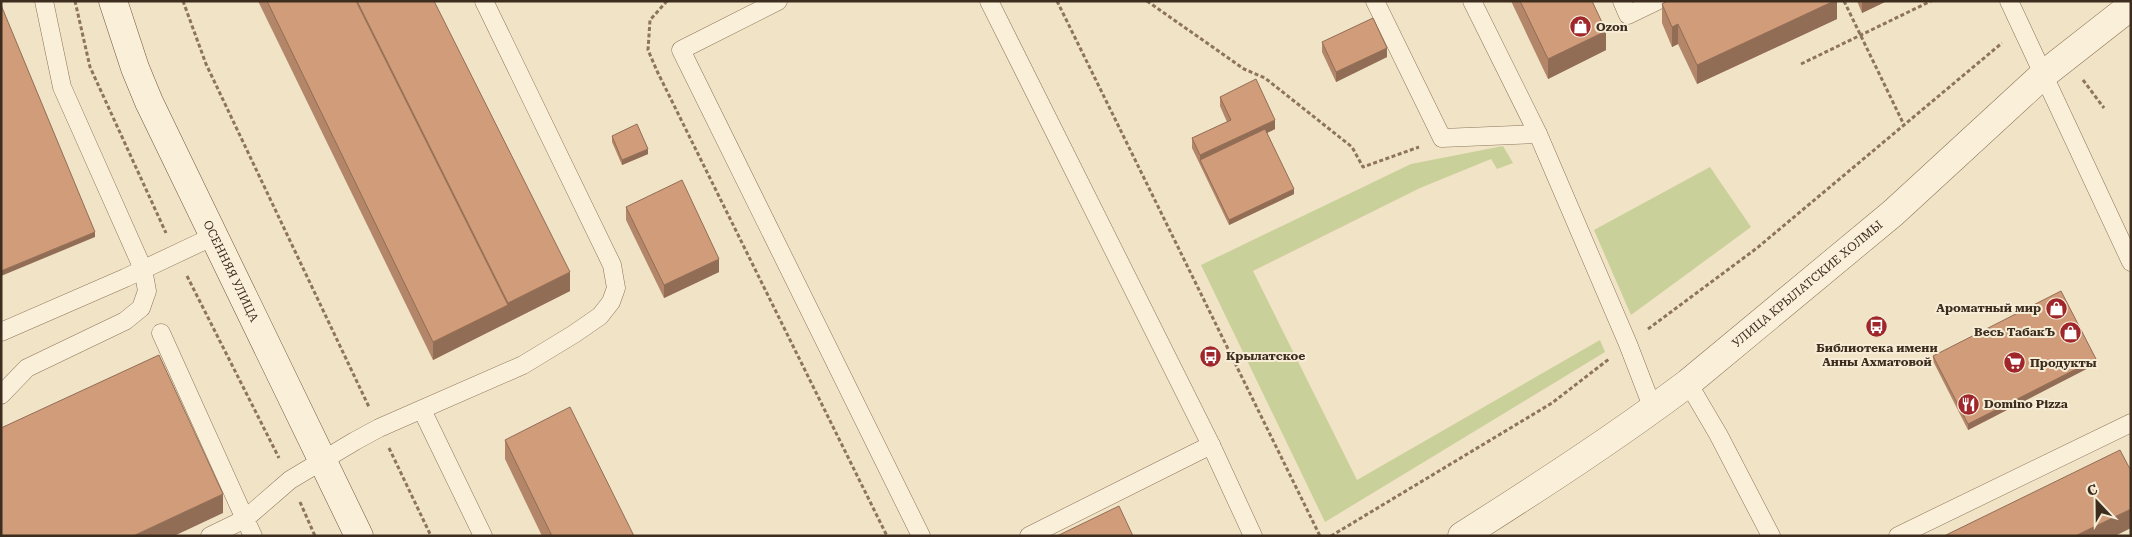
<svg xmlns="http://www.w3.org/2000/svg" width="2132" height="537" font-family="'Roboto Serif',serif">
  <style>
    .green { fill: #cad099 }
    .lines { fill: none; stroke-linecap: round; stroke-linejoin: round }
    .service-casing { stroke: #8d745a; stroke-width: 19 }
    .tertiary-casing { stroke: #8d745a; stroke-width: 29 }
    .secondary-casing { stroke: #6f553e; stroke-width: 29 }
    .path { stroke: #8d745a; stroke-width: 3; stroke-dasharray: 4 2.5; stroke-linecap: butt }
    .service { stroke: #faf0da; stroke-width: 18 }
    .tertiary { stroke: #faf0da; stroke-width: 28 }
    .secondary { stroke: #faf0da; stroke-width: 28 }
    .wall { fill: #b38669 }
    .shaded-wall { fill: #926d55 }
    .building { fill: #d09c7a; stroke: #926d55 }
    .labels { text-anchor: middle; stroke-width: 4; stroke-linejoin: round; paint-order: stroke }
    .poi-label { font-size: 12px; font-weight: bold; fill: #3d2d1f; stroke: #f7edd6; text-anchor: start }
    .street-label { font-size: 12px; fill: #3d2d1f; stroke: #f7edd6 }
  </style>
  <rect width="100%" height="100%" fill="#f0e3c6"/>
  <g class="green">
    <polygon points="1503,146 1513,163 1497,169 1491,159 1420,188 1253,271 1357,480 1600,340 1605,352 1325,522 1201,265 1411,164"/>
    <polygon points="1710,167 1751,227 1631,315 1594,230"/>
  </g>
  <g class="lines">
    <defs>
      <g id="service">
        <polyline points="778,1 681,50 921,536"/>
        <polyline points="989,1 1211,445 1253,536"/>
        <polyline points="1375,1 1442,138 1538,134"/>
        <polyline points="1472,1 1538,134 1628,344 1653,409"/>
        <polyline points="1622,1 1628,15 1657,1"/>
        <polyline points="2009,1 2131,262"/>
        <polyline points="1,332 125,278 214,236"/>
        <polyline points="161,333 245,519 210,536"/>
        <polyline points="1688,383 1718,434 1771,536"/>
        <polyline points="1,395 27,368 125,321 141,308 147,291 143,269 62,87 44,1"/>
        <polyline points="422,410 483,536"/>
        <polyline points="253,536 245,519 290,480 355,441 379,428 523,365 574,334 600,316 611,302 616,288 612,265 484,1"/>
        <polyline points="1029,536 1211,445"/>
        <polyline points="1898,536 2131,423"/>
      </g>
      <g id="tertiary">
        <path id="s1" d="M1462 536C1539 487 1615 438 1688 383L1893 213 2043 75 2131 6"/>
      </g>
      <g id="secondary">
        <path id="s2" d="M113 1 135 68 149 102 359 536"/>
      </g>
    </defs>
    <use href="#service" class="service-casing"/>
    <use href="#tertiary" class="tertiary-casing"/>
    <use href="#secondary" class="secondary-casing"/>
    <g class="path">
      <polyline points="75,1 90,67 166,233"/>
      <polyline points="183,1 206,64 369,407"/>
      <polyline points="667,1 650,20 648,50 657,71 887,536"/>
      <polyline points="1057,1 1320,536"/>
      <polyline points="1147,1 1244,69 1265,78 1352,147 1363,167 1419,147"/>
      <polyline points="1844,1 1904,125"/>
      <polyline points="1801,64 1931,1"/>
      <polyline points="2083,80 2104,108"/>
      <polyline points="187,276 279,458"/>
      <polyline points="1648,329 1757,248 2002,43"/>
      <polyline points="389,448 431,536"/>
      <polyline points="300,502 315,536"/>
      <polyline points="1331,536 1552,403 1609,359"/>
    </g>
    <use href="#service" class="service"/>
    <use href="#tertiary" class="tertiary"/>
    <use href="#secondary" class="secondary"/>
  </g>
  <g class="wall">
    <polygon points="258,1 434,1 570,291 433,360"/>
    <polygon points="1511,1 1592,1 1606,50 1548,79"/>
    <polygon points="1837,1 1837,19 1697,84 1678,44 1672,47 1662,23 1662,4"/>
    <polygon points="1857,1 1887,1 1862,13"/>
    <polygon points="1322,42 1387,57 1336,82 1322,52"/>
    <polygon points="1220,97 1275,129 1267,133 1294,194 1229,225 1192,148 1192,138 1227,122 1220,106"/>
    <polygon points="612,136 648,154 622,165 612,142"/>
    <polygon points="626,207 719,272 664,298 626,220"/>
    <polygon points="1933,356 2096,364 1968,430 1933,361"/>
    <polygon points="505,440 634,536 542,536 505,459"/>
  </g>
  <g class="shaded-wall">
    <polygon points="1834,1 1837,1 1837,19 1697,84 1697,65"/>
    <polygon points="1862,1 1887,1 1862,13"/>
    <polygon points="1678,24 1678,44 1672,47 1672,27"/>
    <polygon points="1606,31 1606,50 1548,79 1548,59"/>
    <polygon points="1387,48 1387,57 1336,82 1336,72"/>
    <polygon points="1275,120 1275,129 1202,164 1200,160 1200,155"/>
    <polygon points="648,149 648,154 622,165 622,160"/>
    <polygon points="1294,189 1294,194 1229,225 1229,220"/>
    <polygon points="95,232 95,237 1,276 1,271"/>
    <polygon points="719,259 719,272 664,298 664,285"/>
    <polygon points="570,272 570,291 433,360 433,342 508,305 508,303"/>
    <polygon points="2096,359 2096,364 1968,430 1968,424"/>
    <polygon points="223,494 223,513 174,536 133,536"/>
    <polygon points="2131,509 2131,528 2115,536 2075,536"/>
  </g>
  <g class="building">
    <polygon points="267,1 356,1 508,305 433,342"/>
    <polygon points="357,1 434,1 570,272 508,303"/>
    <polygon points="1520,1 1592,1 1606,31 1548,59"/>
    <polygon points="1667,1 1834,1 1697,65 1678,24 1672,27 1662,4"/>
    <polygon points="1,5 95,232 1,271"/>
    <polygon points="1373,18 1387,48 1336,72 1322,42"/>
    <polygon points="1256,79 1275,120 1200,155 1192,138 1231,120 1220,97"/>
    <polygon points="637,124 648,149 622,160 612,136"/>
    <polygon points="1265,129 1294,189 1229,220 1200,160"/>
    <polygon points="682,180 719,259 664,285 626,207"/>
    <polygon points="2061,291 2096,359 1968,424 1933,356"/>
    <polygon points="159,355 223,494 133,536 1,536 1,428"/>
    <polygon points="570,407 634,536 552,536 505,440"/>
    <polygon points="2120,450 2130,469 2131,469 2131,509 2075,536 1944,536"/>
    <polygon points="1119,506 1133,536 1057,536"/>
  </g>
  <defs>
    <symbol id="shop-disc" viewBox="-11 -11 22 22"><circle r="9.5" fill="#9f272b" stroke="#f7edd6"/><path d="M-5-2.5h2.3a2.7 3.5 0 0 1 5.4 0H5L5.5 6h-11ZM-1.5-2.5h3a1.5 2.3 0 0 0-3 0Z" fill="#fff"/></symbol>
    <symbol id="bus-disc" viewBox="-11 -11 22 22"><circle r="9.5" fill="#9f272b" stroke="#f7edd6"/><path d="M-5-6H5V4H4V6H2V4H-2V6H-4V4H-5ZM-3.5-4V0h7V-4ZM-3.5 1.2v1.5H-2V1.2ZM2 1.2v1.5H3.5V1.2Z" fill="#fff"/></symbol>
    <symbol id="supermarket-disc" viewBox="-11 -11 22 22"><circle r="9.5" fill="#9f272b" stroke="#f7edd6"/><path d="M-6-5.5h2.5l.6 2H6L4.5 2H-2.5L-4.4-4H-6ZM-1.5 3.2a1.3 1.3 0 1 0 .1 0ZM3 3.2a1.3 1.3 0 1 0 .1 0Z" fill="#fff"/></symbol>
    <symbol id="restaurant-disc" viewBox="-11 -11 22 22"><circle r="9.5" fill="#9f272b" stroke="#f7edd6"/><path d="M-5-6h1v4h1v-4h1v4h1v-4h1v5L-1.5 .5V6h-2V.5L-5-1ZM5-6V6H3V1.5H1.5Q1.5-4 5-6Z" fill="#fff"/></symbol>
  </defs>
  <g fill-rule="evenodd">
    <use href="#shop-disc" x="1568" y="14" width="25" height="25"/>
    <use href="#shop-disc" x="2044" y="296" width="25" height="25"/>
    <use href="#bus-disc" x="1864" y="314" width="25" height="25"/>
    <use href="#shop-disc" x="2058" y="320" width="25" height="25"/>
    <use href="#bus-disc" x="1198" y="344" width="25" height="25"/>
    <use href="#supermarket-disc" x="2002" y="350" width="25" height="25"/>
    <use href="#restaurant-disc" x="1956" y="392" width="25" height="25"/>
  </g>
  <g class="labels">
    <g class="poi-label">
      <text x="1596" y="31">Ozon</text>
      <text x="2041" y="312" text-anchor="end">Ароматный мир</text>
      <text x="2055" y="336" text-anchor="end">Весь ТабакЪ</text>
      <text x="1877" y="352" text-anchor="middle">Библиотека имени<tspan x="1877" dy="14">Анны Ахматовой</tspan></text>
      <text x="1226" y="360">Крылатское</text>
      <text x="2030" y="367">Продукты</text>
      <text x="1984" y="408">Domino Pizza</text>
    </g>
    <g class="street-label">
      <text dy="4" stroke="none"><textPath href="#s2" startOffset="295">ОСЕННЯЯ УЛИЦА</textPath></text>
      <text dy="4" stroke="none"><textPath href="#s1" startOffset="428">УЛИЦА КРЫЛАТСКИЕ ХОЛМЫ</textPath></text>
    </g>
  </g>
  <rect width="2132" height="537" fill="none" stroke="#3d2d1f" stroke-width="5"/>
  <g transform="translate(2097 502) rotate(338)" stroke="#f7edd6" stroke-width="4" paint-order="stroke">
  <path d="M0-4L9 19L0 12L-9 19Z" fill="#3d2d1f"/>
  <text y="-8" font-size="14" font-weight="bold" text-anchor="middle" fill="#3d2d1f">С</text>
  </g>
</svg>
